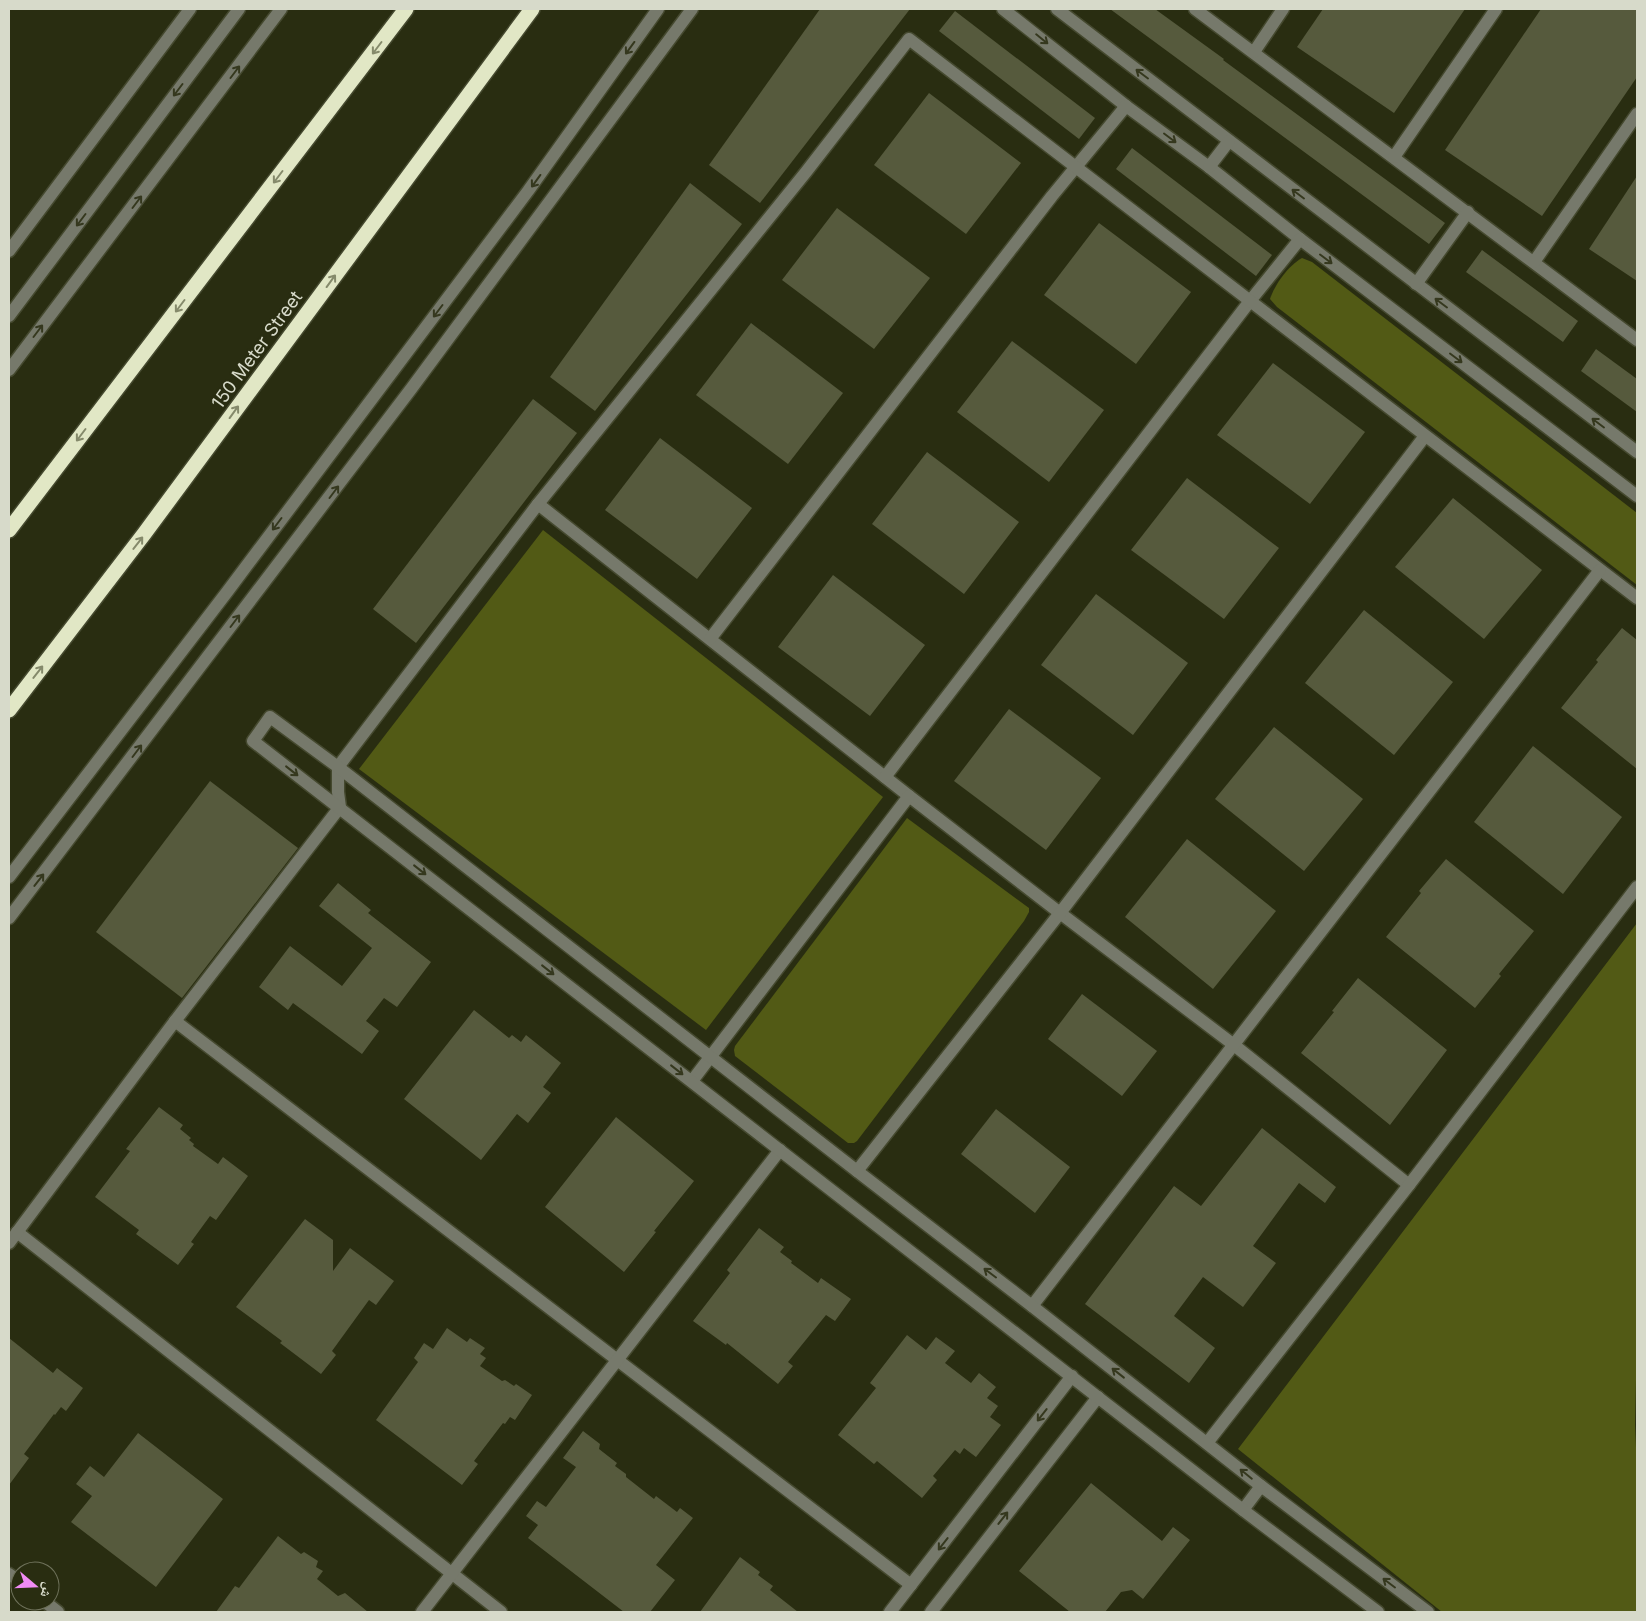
<svg xmlns="http://www.w3.org/2000/svg" width="1646" height="1621" font-family="Inter,'Noto Naskh Arabic',sans-serif">
  <style>
    .green { fill: #525a15 }
    .building { fill: #565a3d }
    .lines { fill: none; stroke-linecap: round; stroke-linejoin: round }
    .minor-casing { stroke: #45492f; stroke-width: 15 }
    .highway-casing { stroke: #45492f; stroke-width: 18 }
    .minor { stroke: #76796b; stroke-width: 12 }
    .highway { stroke: #e1e7c5; stroke-width: 15 }
    .oneway { stroke: #35381e }
    .oneway2 { stroke: #858a6b }
    .labels { text-anchor: middle; stroke-width: 4; stroke-linejoin: round; paint-order: stroke }
    .street-label { font-size: 18px; fill: #d7daca; stroke: #292d11 }
  </style>
  <rect width="100%" height="100%" fill="#292d11"/>
  <g class="green">
    <path d="M1302 258 1312 262 1637 513V585L1277 307 1270 299C1275 284 1288 266 1302 258Z"/>
    <polygon points="543,530 883,797 706,1030 359,769"/>
    <polygon points="907,818 1029,908 1029,912 1024,921 857,1141 854,1143 848,1143 735,1056 734,1050 735,1046"/>
    <polygon points="1637,923 1637,1335 1635,1425 1637,1470 1637,1612 1442,1612 1238,1449"/>
  </g>
  <g class="building">
    <polygon points="820,9 910,9 760,203 709,165"/>
    <polygon points="1110,9 1155,9 1224,59 1223,60 1445,223 1429,244"/>
    <polygon points="1323,9 1465,9 1394,113 1297,47"/>
    <polygon points="1541,9 1637,9 1637,77 1542,216 1445,150"/>
    <polygon points="955,11 1095,118 1079,139 939,31"/>
    <polygon points="929,93 1021,163 966,234 874,165"/>
    <polygon points="1132,148 1272,255 1256,276 1116,169"/>
    <polygon points="1637,176 1637,281 1589,249"/>
    <polygon points="690,183 742,224 595,411 550,377"/>
    <polygon points="837,208 930,278 874,349 782,280"/>
    <polygon points="1099,223 1191,292 1136,364 1044,295"/>
    <polygon points="1482,250 1578,321 1563,342 1466,272"/>
    <polygon points="751,323 843,393 788,464 696,395"/>
    <polygon points="1012,341 1104,410 1049,482 957,412"/>
    <polygon points="1596,349 1637,379 1637,412 1581,371"/>
    <polygon points="1273,363 1365,432 1310,504 1217,435"/>
    <polygon points="533,399 577,433 416,643 373,609"/>
    <polygon points="660,438 752,508 697,579 605,510"/>
    <polygon points="927,452 1019,522 964,594 872,524"/>
    <polygon points="1187,478 1279,548 1224,619 1131,550"/>
    <polygon points="1453,498 1542,570 1484,639 1395,567"/>
    <polygon points="833,575 925,645 870,716 778,647"/>
    <polygon points="1096,594 1188,663 1133,735 1041,665"/>
    <polygon points="1364,610 1453,682 1394,755 1305,683"/>
    <polygon points="1622,628 1637,640 1637,769 1561,708 1598,662 1596,660"/>
    <polygon points="1009,709 1101,778 1046,850 954,781"/>
    <polygon points="1274,727 1363,799 1304,871 1215,799"/>
    <polygon points="1533,746 1622,817 1563,894 1474,822"/>
    <polygon points="210,781 298,848 182,998 96,932"/>
    <polygon points="1187,839 1276,911 1213,989 1125,917"/>
    <polygon points="1446,859 1534,931 1499,974 1501,976 1475,1008 1386,937 1421,893 1419,891"/>
    <polygon points="338,883 371,910 368,913 431,962 397,1007 384,998 366,1021 379,1031 362,1054 293,1003 288,1010 259,987 290,946 342,986 372,948 319,906"/>
    <polygon points="1358,978 1447,1050 1390,1125 1301,1053 1334,1012 1332,1011"/>
    <polygon points="1082,994 1157,1051 1122,1096 1048,1039"/>
    <polygon points="474,1010 509,1038 512,1035 521,1042 526,1035 561,1063 543,1087 551,1093 528,1123 517,1114 481,1160 404,1099"/>
    <polygon points="159,1107 183,1125 180,1129 191,1138 189,1140 194,1144 193,1146 218,1164 223,1157 248,1176 216,1220 210,1216 191,1242 194,1244 178,1265 136,1234 139,1230 95,1197 130,1151 126,1149"/>
    <polygon points="996,1109 1070,1167 1035,1213 961,1154"/>
    <polygon points="616,1117 694,1181 654,1231 656,1232 624,1272 545,1207"/>
    <polygon points="1262,1128 1336,1187 1325,1203 1299,1183 1253,1246 1276,1263 1243,1307 1203,1277 1174,1316 1215,1348 1189,1383 1085,1304 1174,1186 1201,1206"/>
    <polygon points="305,1219 333,1240 333,1271 350,1248 394,1281 376,1305 369,1300 332,1351 336,1355 321,1374 280,1343 282,1341 236,1307"/>
    <polygon points="759,1228 784,1247 780,1252 792,1261 791,1263 818,1283 821,1278 851,1299 835,1321 826,1315 788,1362 793,1366 778,1384 727,1343 726,1345 693,1321 730,1273 727,1270"/>
    <polygon points="447,1328 467,1342 470,1338 485,1348 480,1354 486,1358 480,1366 502,1381 505,1380 514,1386 516,1384 532,1395 515,1420 510,1417 505,1424 503,1423 474,1461 478,1464 462,1485 376,1420 418,1362 414,1358 424,1343 433,1349"/>
    <polygon points="907,1335 926,1350 936,1337 955,1351 945,1363 971,1383 979,1373 996,1387 987,1398 998,1406 990,1417 1001,1425 976,1457 964,1448 960,1454 955,1450 933,1476 937,1480 922,1498 877,1461 874,1464 838,1435 876,1388 870,1383"/>
    <polygon points="9,1338 53,1373 57,1368 83,1388 66,1411 61,1407 55,1415 54,1414 24,1454 29,1458 9,1485"/>
    <polygon points="583,1431 600,1444 599,1449 617,1463 615,1466 626,1474 626,1477 654,1499 656,1496 677,1512 680,1508 693,1518 656,1565 675,1580 650,1612 624,1612 528,1538 538,1525 526,1516 537,1501 546,1507 576,1467 563,1458"/>
    <polygon points="138,1433 223,1499 156,1587 71,1522 92,1496 76,1484 90,1466 104,1477"/>
    <polygon points="1091,1483 1162,1541 1173,1527 1190,1540 1143,1599 1132,1590 1121,1592 1105,1612 1070,1612 1019,1571"/>
    <polygon points="278,1536 301,1554 304,1552 318,1561 316,1567 323,1571 317,1579 338,1596 345,1593 368,1612 216,1612 235,1586 239,1588"/>
    <polygon points="740,1557 760,1572 758,1575 773,1586 770,1590 798,1612 700,1612"/>
  </g>
  <g class="lines">
    <defs>
      <g id="minor">
        <polyline points="1003,9 1126,106 1209,167 1300,239 1637,496"/>
        <polyline points="1057,9 1637,452"/>
        <polyline points="1195,9 1637,340"/>
        <polyline points="1254,52 1283,9"/>
        <polyline points="1394,157 1496,9"/>
        <polyline points="1209,167 1229,141"/>
        <polyline points="9,251 190,9"/>
        <polyline points="1534,262 1637,114"/>
        <polyline points="1416,284 1468,212"/>
        <polyline points="9,316 239,9"/>
        <polyline points="9,370 281,9"/>
        <polyline points="538,504 909,796 1060,913 1234,1045 1409,1185"/>
        <polyline points="710,639 1052,196 1126,106"/>
        <polyline points="885,777 1250,301 1300,239"/>
        <polyline points="9,877 227,592 528,191 658,9"/>
        <polyline points="9,918 411,389 692,9"/>
        <polyline points="175,1021 911,1585"/>
        <polyline points="692,1081 909,796"/>
        <polyline points="857,1171 1060,913 1425,436"/>
        <polyline points="17,1232 501,1612"/>
        <polyline points="9,1243 175,1021 340,807 338,792 338,767 538,504 806,172 909,39 1637,598"/>
        <polyline points="1032,1306 1600,570"/>
        <polyline points="1207,1443 1409,1185 1637,887"/>
        <polyline points="1243,1510 1261,1486"/>
        <polyline points="9,1574 20,1582"/>
        <polyline points="44,1601 58,1612"/>
        <polyline points="422,1612 780,1150"/>
        <polyline points="890,1612 1072,1376"/>
        <polyline points="931,1612 1098,1397"/>
        <polyline points="1378,1612 1243,1510 253,741 270,717 338,767 857,1171 1032,1306 1261,1486 1428,1612"/>
      </g>
      <g id="highway">
        <polyline points="9,530 406,9"/>
        <polyline points="9,710 144,534 532,9"/>
      </g>
    </defs>
    <use href="#minor" class="minor-casing"/>
    <use href="#highway" class="highway-casing"/>
    <use href="#minor" class="minor"/>
    <use href="#highway" class="highway"/>
  </g>
  <defs><path id="oneway-shaft" d="M-6 0H5M1.5-3L5.5 0L1.5 3" fill="none" stroke-width="1.6" stroke-linecap="round" stroke-linejoin="round" transform="scale(1.25)"/></defs>
  <g class="oneway">
    <use href="#oneway-shaft" transform="translate(1042 39) rotate(39)"/>
    <use href="#oneway-shaft" transform="translate(630 48) rotate(126)"/>
    <use href="#oneway-shaft" transform="translate(235 72) rotate(-53)"/>
    <use href="#oneway-shaft" transform="translate(1142 74) rotate(-143)"/>
    <use href="#oneway-shaft" transform="translate(178 90) rotate(127)"/>
    <use href="#oneway-shaft" transform="translate(1170 138) rotate(37)"/>
    <use href="#oneway-shaft" transform="translate(536 181) rotate(126)"/>
    <use href="#oneway-shaft" transform="translate(1298 194) rotate(-143)"/>
    <use href="#oneway-shaft" transform="translate(137 202) rotate(-53)"/>
    <use href="#oneway-shaft" transform="translate(81 220) rotate(127)"/>
    <use href="#oneway-shaft" transform="translate(1326 259) rotate(37)"/>
    <use href="#oneway-shaft" transform="translate(1441 303) rotate(-143)"/>
    <use href="#oneway-shaft" transform="translate(438 311) rotate(127)"/>
    <use href="#oneway-shaft" transform="translate(38 331) rotate(-53)"/>
    <use href="#oneway-shaft" transform="translate(1456 358) rotate(37)"/>
    <use href="#oneway-shaft" transform="translate(1598 423) rotate(-143)"/>
    <use href="#oneway-shaft" transform="translate(334 492) rotate(-53)"/>
    <use href="#oneway-shaft" transform="translate(277 524) rotate(127)"/>
    <use href="#oneway-shaft" transform="translate(235 621) rotate(-53)"/>
    <use href="#oneway-shaft" transform="translate(137 751) rotate(-53)"/>
    <use href="#oneway-shaft" transform="translate(292 771) rotate(38)"/>
    <use href="#oneway-shaft" transform="translate(420 870) rotate(38)"/>
    <use href="#oneway-shaft" transform="translate(39 880) rotate(-52)"/>
    <use href="#oneway-shaft" transform="translate(548 970) rotate(38)"/>
    <use href="#oneway-shaft" transform="translate(677 1070) rotate(38)"/>
    <use href="#oneway-shaft" transform="translate(990 1273) rotate(-143)"/>
    <use href="#oneway-shaft" transform="translate(1118 1373) rotate(-142)"/>
    <use href="#oneway-shaft" transform="translate(1042 1415) rotate(128)"/>
    <use href="#oneway-shaft" transform="translate(1246 1474) rotate(-141)"/>
    <use href="#oneway-shaft" transform="translate(1003 1518) rotate(-52)"/>
    <use href="#oneway-shaft" transform="translate(943 1544) rotate(128)"/>
    <use href="#oneway-shaft" transform="translate(1389 1583) rotate(-143)"/>
  </g>
  <g class="oneway2">
    <use href="#oneway-shaft" transform="translate(377 48) rotate(127)"/>
    <use href="#oneway-shaft" transform="translate(278 177) rotate(127)"/>
    <use href="#oneway-shaft" transform="translate(331 281) rotate(-54)"/>
    <use href="#oneway-shaft" transform="translate(180 306) rotate(127)"/>
    <use href="#oneway-shaft" transform="translate(234 412) rotate(-54)"/>
    <use href="#oneway-shaft" transform="translate(81 435) rotate(127)"/>
    <use href="#oneway-shaft" transform="translate(138 543) rotate(-52)"/>
    <use href="#oneway-shaft" transform="translate(38 672) rotate(-52)"/>
  </g>
  <g class="labels">
    <g class="street-label">
      <text transform="translate(257 350) rotate(-54)" y="6">150 Meter Street</text>
    </g>
  </g>
  <rect width="1646" height="1621" fill="none" stroke="#d7daca" stroke-width="20"/>
  <g transform="translate(35 1586) rotate(109)"><circle r="24" fill="#292d11" stroke="#6f725b"/>
  <path d="M0-4L9 19L0 12L-9 19Z" fill="#f08bf5"/>
  <text y="-8" font-size="14" font-weight="bold" text-anchor="middle" fill="#d7daca">ش</text>
  </g>
</svg>
